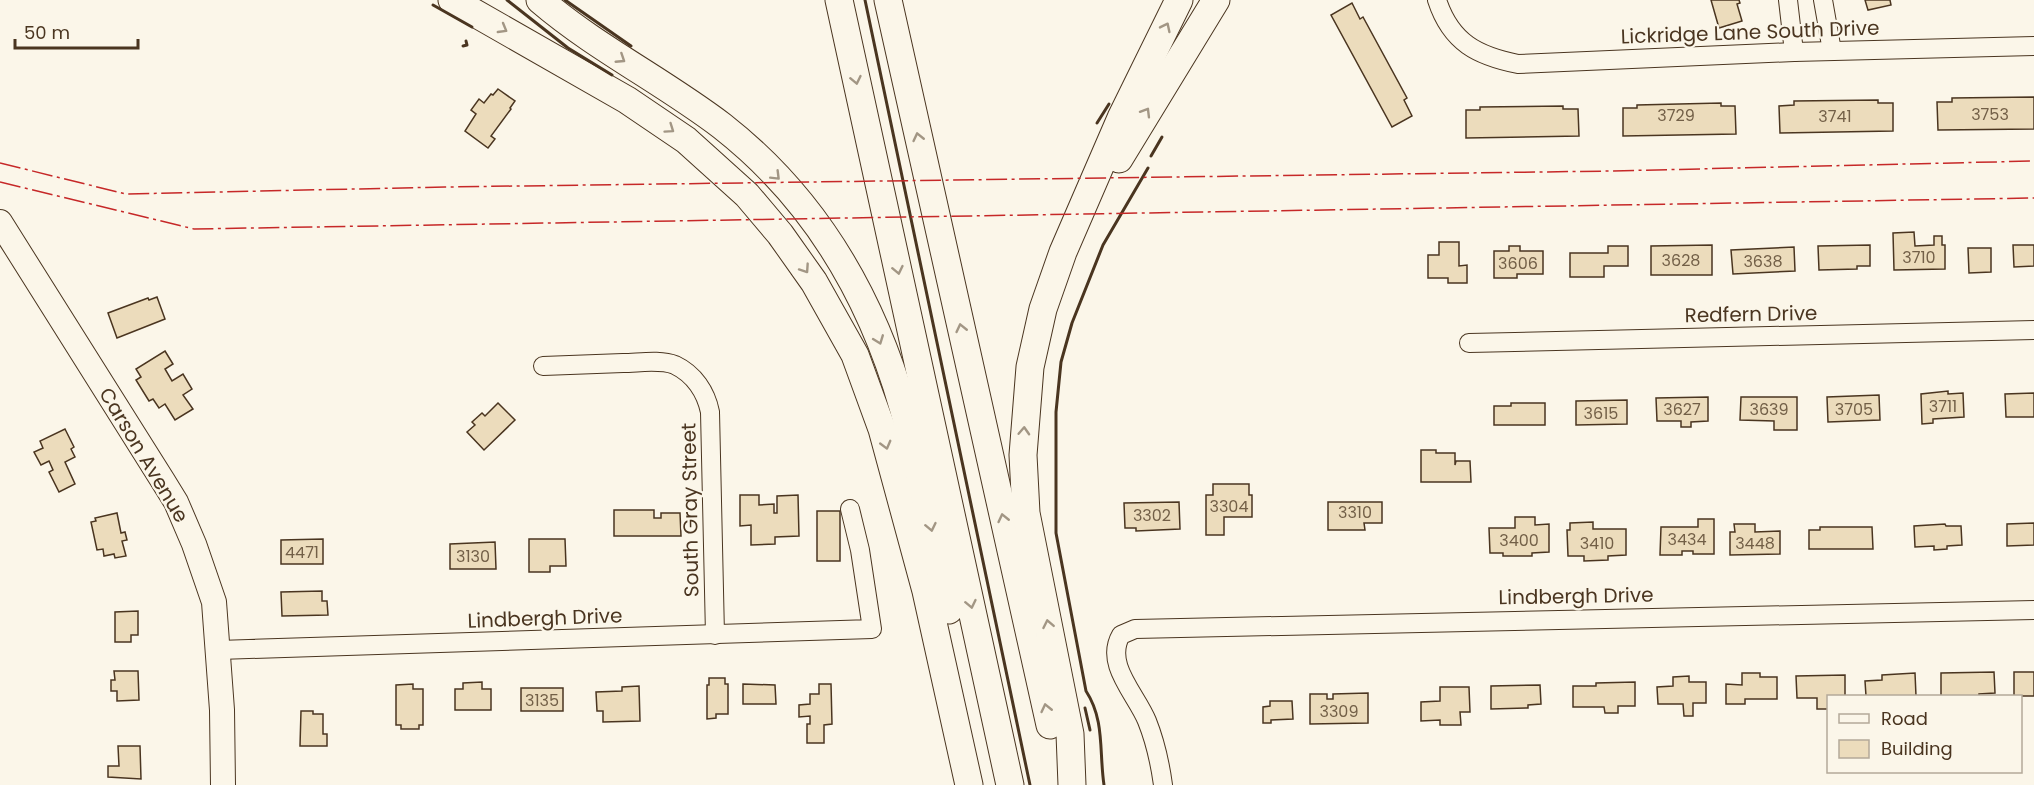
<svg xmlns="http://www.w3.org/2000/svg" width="2034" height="785" font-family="Poppins,sans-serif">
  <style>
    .building { fill: #ecdcbc; stroke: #4a3520; stroke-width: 1.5 }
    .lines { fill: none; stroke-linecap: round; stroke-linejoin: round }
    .minor-casing { stroke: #4a3520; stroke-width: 20 }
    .major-casing { stroke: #4a3520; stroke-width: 26 }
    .highway-casing { stroke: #4a3520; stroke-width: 29 }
    .minor { stroke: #fbf6e9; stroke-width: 18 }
    .major { stroke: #fbf6e9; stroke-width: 24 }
    .highway { stroke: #fbf6e9; stroke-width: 27 }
    .wall { stroke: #4a3520; stroke-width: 3 }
    .power { stroke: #c62828; stroke-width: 1.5; stroke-dasharray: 21 4.5 3 4.5; stroke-linecap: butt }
    .oneway { stroke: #a29684 }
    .labels { text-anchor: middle; stroke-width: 4.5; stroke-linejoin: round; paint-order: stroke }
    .number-label { font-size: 16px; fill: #725f47 }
    .street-label { font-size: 20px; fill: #4a3520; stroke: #fbf6e9 }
  </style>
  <rect width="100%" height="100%" fill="#fbf6e9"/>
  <g class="building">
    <polygon points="1711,0 1739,0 1740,3 1737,4 1742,21 1719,28"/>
    <polygon points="1865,0 1890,0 1891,5 1868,10"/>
    <polygon points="1352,3 1360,19 1363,17 1407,98 1404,100 1412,116 1392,127 1331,15"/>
    <polygon points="498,89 515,101 510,108 511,109 491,136 495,139 488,148 465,131 476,114 471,110 479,99 484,103 491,94 493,95"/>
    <polygon points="2034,97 2034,129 1938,130 1937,102 1952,102 1952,98"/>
    <polygon points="1878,100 1878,103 1893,103 1893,131 1780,133 1779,106 1794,105 1794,101"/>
    <polygon points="1721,103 1721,106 1735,106 1736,134 1623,136 1623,108 1637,108 1637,105"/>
    <polygon points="1563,106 1563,109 1578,109 1579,136 1466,138 1466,110 1480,110 1480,107"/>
    <polygon points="1914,232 1915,246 1934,245 1934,236 1942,236 1942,245 1945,245 1945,269 1894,270 1893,233"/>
    <polygon points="1439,242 1459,242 1459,266 1467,265 1467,283 1448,283 1448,278 1428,278 1428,255 1439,255"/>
    <polygon points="1712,245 1712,275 1651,275 1651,246"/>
    <polygon points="1870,245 1870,266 1857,266 1857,269 1819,270 1818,246"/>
    <polygon points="2013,245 2034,245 2034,266 2014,267"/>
    <polygon points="1509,246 1520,246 1520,251 1543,251 1543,274 1517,274 1517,278 1494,278 1494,251 1509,251"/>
    <polygon points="1608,246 1628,246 1628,266 1604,266 1604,277 1570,277 1570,253 1608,253"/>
    <polygon points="1794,247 1795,271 1733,274 1731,250"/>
    <polygon points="1968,248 1991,248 1991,272 1969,273"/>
    <polygon points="157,297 165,319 117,338 108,313 148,298 149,300"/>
    <polygon points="165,351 173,364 165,369 172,381 183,374 192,389 183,395 193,409 175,420 165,404 159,408 153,399 149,401 136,380 141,377 136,369"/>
    <polygon points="1948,391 1948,394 1963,393 1964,417 1933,419 1933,423 1922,424 1921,394"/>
    <polygon points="2034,393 2034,417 2006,417 2005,394"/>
    <polygon points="1879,395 1880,420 1828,422 1827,397"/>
    <polygon points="1708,397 1708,421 1691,422 1691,427 1681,427 1681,421 1657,421 1656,398"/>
    <polygon points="1741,397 1797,397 1797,430 1774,430 1774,421 1740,420"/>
    <polygon points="1627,400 1627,424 1576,425 1576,401"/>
    <polygon points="498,403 515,420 484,450 467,432 475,425 472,422 482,413 485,416"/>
    <polygon points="1511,403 1545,403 1545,425 1494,425 1494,406 1511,406"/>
    <polygon points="65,429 74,447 71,449 75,457 65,462 75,484 59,492 49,472 53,470 49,461 41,465 34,452 43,448 40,441"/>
    <polygon points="1421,450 1436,450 1436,453 1455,453 1455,465 1456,461 1470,461 1471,482 1421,482"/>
    <polygon points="1213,484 1249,484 1249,495 1252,495 1252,517 1224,517 1224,535 1206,535 1206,495 1213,495"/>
    <polygon points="740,495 759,495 759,505 774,504 774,513 777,513 777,496 798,495 799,536 775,537 775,544 751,545 751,525 740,526"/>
    <polygon points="1179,502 1180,529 1136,531 1136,528 1125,528 1124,503"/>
    <polygon points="1328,502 1382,502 1382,523 1364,523 1365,530 1328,530"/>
    <polygon points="614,510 654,510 654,518 661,518 661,513 680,513 681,536 614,536"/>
    <rect x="817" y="511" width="23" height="50"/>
    <polygon points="117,513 121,533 125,532 127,540 122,541 126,556 115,558 114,554 104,556 103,549 97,550 91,522 96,521 95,518"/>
    <polygon points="1515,517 1535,517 1535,525 1549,524 1549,552 1532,553 1532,556 1503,556 1503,553 1490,553 1489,528 1515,528"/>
    <polygon points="1698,519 1714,519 1714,554 1693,554 1693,551 1682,551 1682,555 1660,555 1661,527 1698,527"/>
    <polygon points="1593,522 1593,529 1626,529 1626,555 1608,556 1608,560 1584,561 1584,556 1568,556 1567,530 1570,530 1570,523"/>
    <polygon points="2034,523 2034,545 2007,546 2007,524"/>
    <polygon points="1734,524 1755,524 1755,532 1780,531 1780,554 1730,555 1730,532 1735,532"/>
    <polygon points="1945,524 1946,526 1961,526 1962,545 1947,546 1947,549 1934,550 1934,546 1915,547 1914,526"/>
    <polygon points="1820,527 1872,527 1873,549 1809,549 1809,530 1820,530"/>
    <polygon points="323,539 323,564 281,564 281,540"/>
    <polygon points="529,539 565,539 566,566 550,566 550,572 529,572"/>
    <polygon points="495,542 496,569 450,569 450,544"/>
    <polygon points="322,591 322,601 327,601 328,615 282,616 281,592"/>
    <polygon points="138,611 138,635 131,635 131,642 115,642 115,612"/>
    <polygon points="114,671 138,671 139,700 117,701 117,691 111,691 111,680 115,680"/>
    <polygon points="1994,672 1995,693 1979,694 1979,696 1941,696 1941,673"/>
    <rect x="2014" y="672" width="20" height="24"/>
    <polygon points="1742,673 1760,673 1760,677 1777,677 1777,699 1745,699 1745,704 1726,704 1726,684 1742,685"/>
    <polygon points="1915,673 1916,696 1866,696 1865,681 1882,680 1882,675"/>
    <polygon points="1845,675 1845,696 1828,696 1828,709 1817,709 1817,698 1797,698 1796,676"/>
    <polygon points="1689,676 1689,682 1706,682 1706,703 1693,703 1693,716 1684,716 1683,704 1658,704 1657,687 1673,686 1673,677"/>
    <polygon points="709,678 725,678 725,684 728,684 728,714 716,714 716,718 707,719 707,685 709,685"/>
    <polygon points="482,682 482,689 491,689 491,710 455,710 455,689 463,689 463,683"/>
    <polygon points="1635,682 1635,706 1618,706 1618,713 1605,713 1604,707 1573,707 1573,686 1596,686 1596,683"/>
    <polygon points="413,684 413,689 423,689 423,725 419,725 419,729 401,729 401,725 396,725 396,685"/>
    <polygon points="743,684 775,685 776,704 743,704"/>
    <polygon points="819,684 831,684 832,724 824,725 824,743 807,743 807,724 810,724 810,716 799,717 799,705 810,704 810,694 819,694"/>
    <polygon points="1540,685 1541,704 1528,705 1528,708 1491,709 1491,686"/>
    <polygon points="639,686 640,721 603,722 603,711 597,711 596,692 622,691 622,687"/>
    <polygon points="1440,687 1469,687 1470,712 1460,712 1461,725 1440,725 1440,720 1421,721 1421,702 1440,701"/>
    <rect x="521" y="688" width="42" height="23"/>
    <polygon points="1368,693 1368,723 1310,724 1310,694 1327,694 1327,699 1333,699 1333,694"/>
    <polygon points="1270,701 1292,701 1293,719 1271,720 1271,723 1263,723 1263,707 1270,706"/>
    <polygon points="301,711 313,711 313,714 323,714 323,734 327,734 327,746 300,746"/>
    <polygon points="118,746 140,746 141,779 108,777 108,766 119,766"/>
  </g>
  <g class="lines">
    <defs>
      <g id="minor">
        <path d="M1437 0C1451 43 1478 56 1518 64L1794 52 2034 46"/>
        <polyline points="1788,0 1794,52"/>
        <polyline points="1823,0 1832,51"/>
        <polyline points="1469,343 2034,330"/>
        <path d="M543 366C570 365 596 364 623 363 638 363 660 359 675 365 694 374 706 392 710 412L715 635"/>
        <polyline points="219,650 872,629 860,550 850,509"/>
        <path d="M1163 785C1160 763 1155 741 1147 721 1136 694 1104 664 1121 635L1135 629 2034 610"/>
      </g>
      <polyline id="major" points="0,222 163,481 176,502 194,544 214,602 222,710 223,785"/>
      <g id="highway">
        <polyline points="452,0 627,100 686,140 747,195 780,234 814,282 855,355 882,429 926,591 969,785"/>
        <path d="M540 0C596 48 663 81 722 126 814 198 871 295 903 407 922 473 934 542 949 610"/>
        <polyline points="839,0 1010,785"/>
        <polyline points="888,0 1050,725"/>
        <polyline points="1119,159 1216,0"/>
        <polyline points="1072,785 1070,734 1026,513 1023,455 1030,367 1043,309 1063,252 1121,118 1179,0"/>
      </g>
    </defs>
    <use href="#minor" class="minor-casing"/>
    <use href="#major" class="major-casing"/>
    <use href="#highway" class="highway-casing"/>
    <use href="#minor" class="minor"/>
    <use href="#major" class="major"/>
    <use href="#highway" class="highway"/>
    <g class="wall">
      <polyline points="507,0 568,48 612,75"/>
      <polyline points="565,0 631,46"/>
      <polyline points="865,0 1030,785"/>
      <polyline points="433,5 472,27"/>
      <polyline points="463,46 467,45 466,41"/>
      <polyline points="1097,123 1109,104"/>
      <polyline points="1151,156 1162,137"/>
      <polyline points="1085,708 1090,730"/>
      <path d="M1104 785C1099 752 1105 720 1086 691L1056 533V412L1061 362 1072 323 1103 245 1148 168"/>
    </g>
    <g class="power">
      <polyline points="0,163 126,194 445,187 1611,171 2034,161"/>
      <polyline points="0,182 194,229 2034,198"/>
    </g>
  </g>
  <defs><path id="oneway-chevron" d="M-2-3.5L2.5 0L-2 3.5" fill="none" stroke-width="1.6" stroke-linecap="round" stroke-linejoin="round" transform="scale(1.5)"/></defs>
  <g class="oneway">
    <use href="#oneway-chevron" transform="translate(1166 27) rotate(-64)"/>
    <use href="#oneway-chevron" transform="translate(503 29) rotate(30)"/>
    <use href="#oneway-chevron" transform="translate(621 59) rotate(33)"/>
    <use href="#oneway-chevron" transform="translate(856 80) rotate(78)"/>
    <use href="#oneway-chevron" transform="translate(1146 112) rotate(-59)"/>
    <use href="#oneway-chevron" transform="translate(670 129) rotate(35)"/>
    <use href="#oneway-chevron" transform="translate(918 137) rotate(-103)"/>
    <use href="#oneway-chevron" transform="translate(776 176) rotate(45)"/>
    <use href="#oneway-chevron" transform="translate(805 269) rotate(56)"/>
    <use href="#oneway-chevron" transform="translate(898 270) rotate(78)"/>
    <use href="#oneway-chevron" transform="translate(961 328) rotate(-103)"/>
    <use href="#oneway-chevron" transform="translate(879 340) rotate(69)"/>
    <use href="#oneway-chevron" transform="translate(1024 431) rotate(-87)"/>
    <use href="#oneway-chevron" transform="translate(886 445) rotate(75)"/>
    <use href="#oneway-chevron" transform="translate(1003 518) rotate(-103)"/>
    <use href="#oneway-chevron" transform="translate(931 527) rotate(78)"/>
    <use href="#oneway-chevron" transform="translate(971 604) rotate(78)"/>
    <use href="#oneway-chevron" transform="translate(1048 624) rotate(-101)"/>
    <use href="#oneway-chevron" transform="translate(1046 708) rotate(-103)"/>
  </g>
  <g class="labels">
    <g class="number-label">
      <text x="1990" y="120">3753</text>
      <text x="1676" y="121">3729</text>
      <text x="1835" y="122">3741</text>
      <text x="1919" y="263">3710</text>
      <text x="1681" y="266">3628</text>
      <text x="1763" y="267">3638</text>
      <text x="1518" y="269">3606</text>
      <text x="1943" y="412">3711</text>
      <text x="1682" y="415">3627</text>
      <text x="1769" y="415">3639</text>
      <text x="1854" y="415">3705</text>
      <text x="1601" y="419">3615</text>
      <text x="1229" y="512">3304</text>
      <text x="1355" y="518">3310</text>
      <text x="1152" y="521">3302</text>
      <text x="1687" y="545">3434</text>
      <text x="1519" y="546">3400</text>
      <text x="1597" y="549">3410</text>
      <text x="1755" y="549">3448</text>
      <text x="302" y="558">4471</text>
      <text x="473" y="562">3130</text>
      <text x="542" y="706">3135</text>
      <text x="1339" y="717">3309</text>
    </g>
    <g class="street-label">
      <text transform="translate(1750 32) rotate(-2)" y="7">Lickridge Lane South Drive</text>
      <text transform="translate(1751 314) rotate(-1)" y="7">Redfern Drive</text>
      <text transform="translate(144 455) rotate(59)" y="7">Carson Avenue</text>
      <text transform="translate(690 510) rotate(-91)" y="7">South Gray Street</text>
      <text transform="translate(1576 596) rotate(-1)" y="7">Lindbergh Drive</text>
      <text transform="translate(545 618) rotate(-2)" y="7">Lindbergh Drive</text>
    </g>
  </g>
  <rect x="1827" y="695" width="195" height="78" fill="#fbf6e9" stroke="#b4a999" stroke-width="1.5"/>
  <rect x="1839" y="714" width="30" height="9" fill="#fbf6e9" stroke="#b4a999" stroke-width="1.5"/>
  <text x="1881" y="725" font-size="18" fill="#4a3520">Road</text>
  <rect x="1839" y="740" width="30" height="18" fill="#ecdcbc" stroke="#b4a999" stroke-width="1.5"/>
  <text x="1881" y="755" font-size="18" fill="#4a3520">Building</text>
  <path d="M15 39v9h123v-9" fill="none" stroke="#4a3520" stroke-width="3"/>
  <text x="24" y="39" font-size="18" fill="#4a3520" stroke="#fbf6e9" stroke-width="4.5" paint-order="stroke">50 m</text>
</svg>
